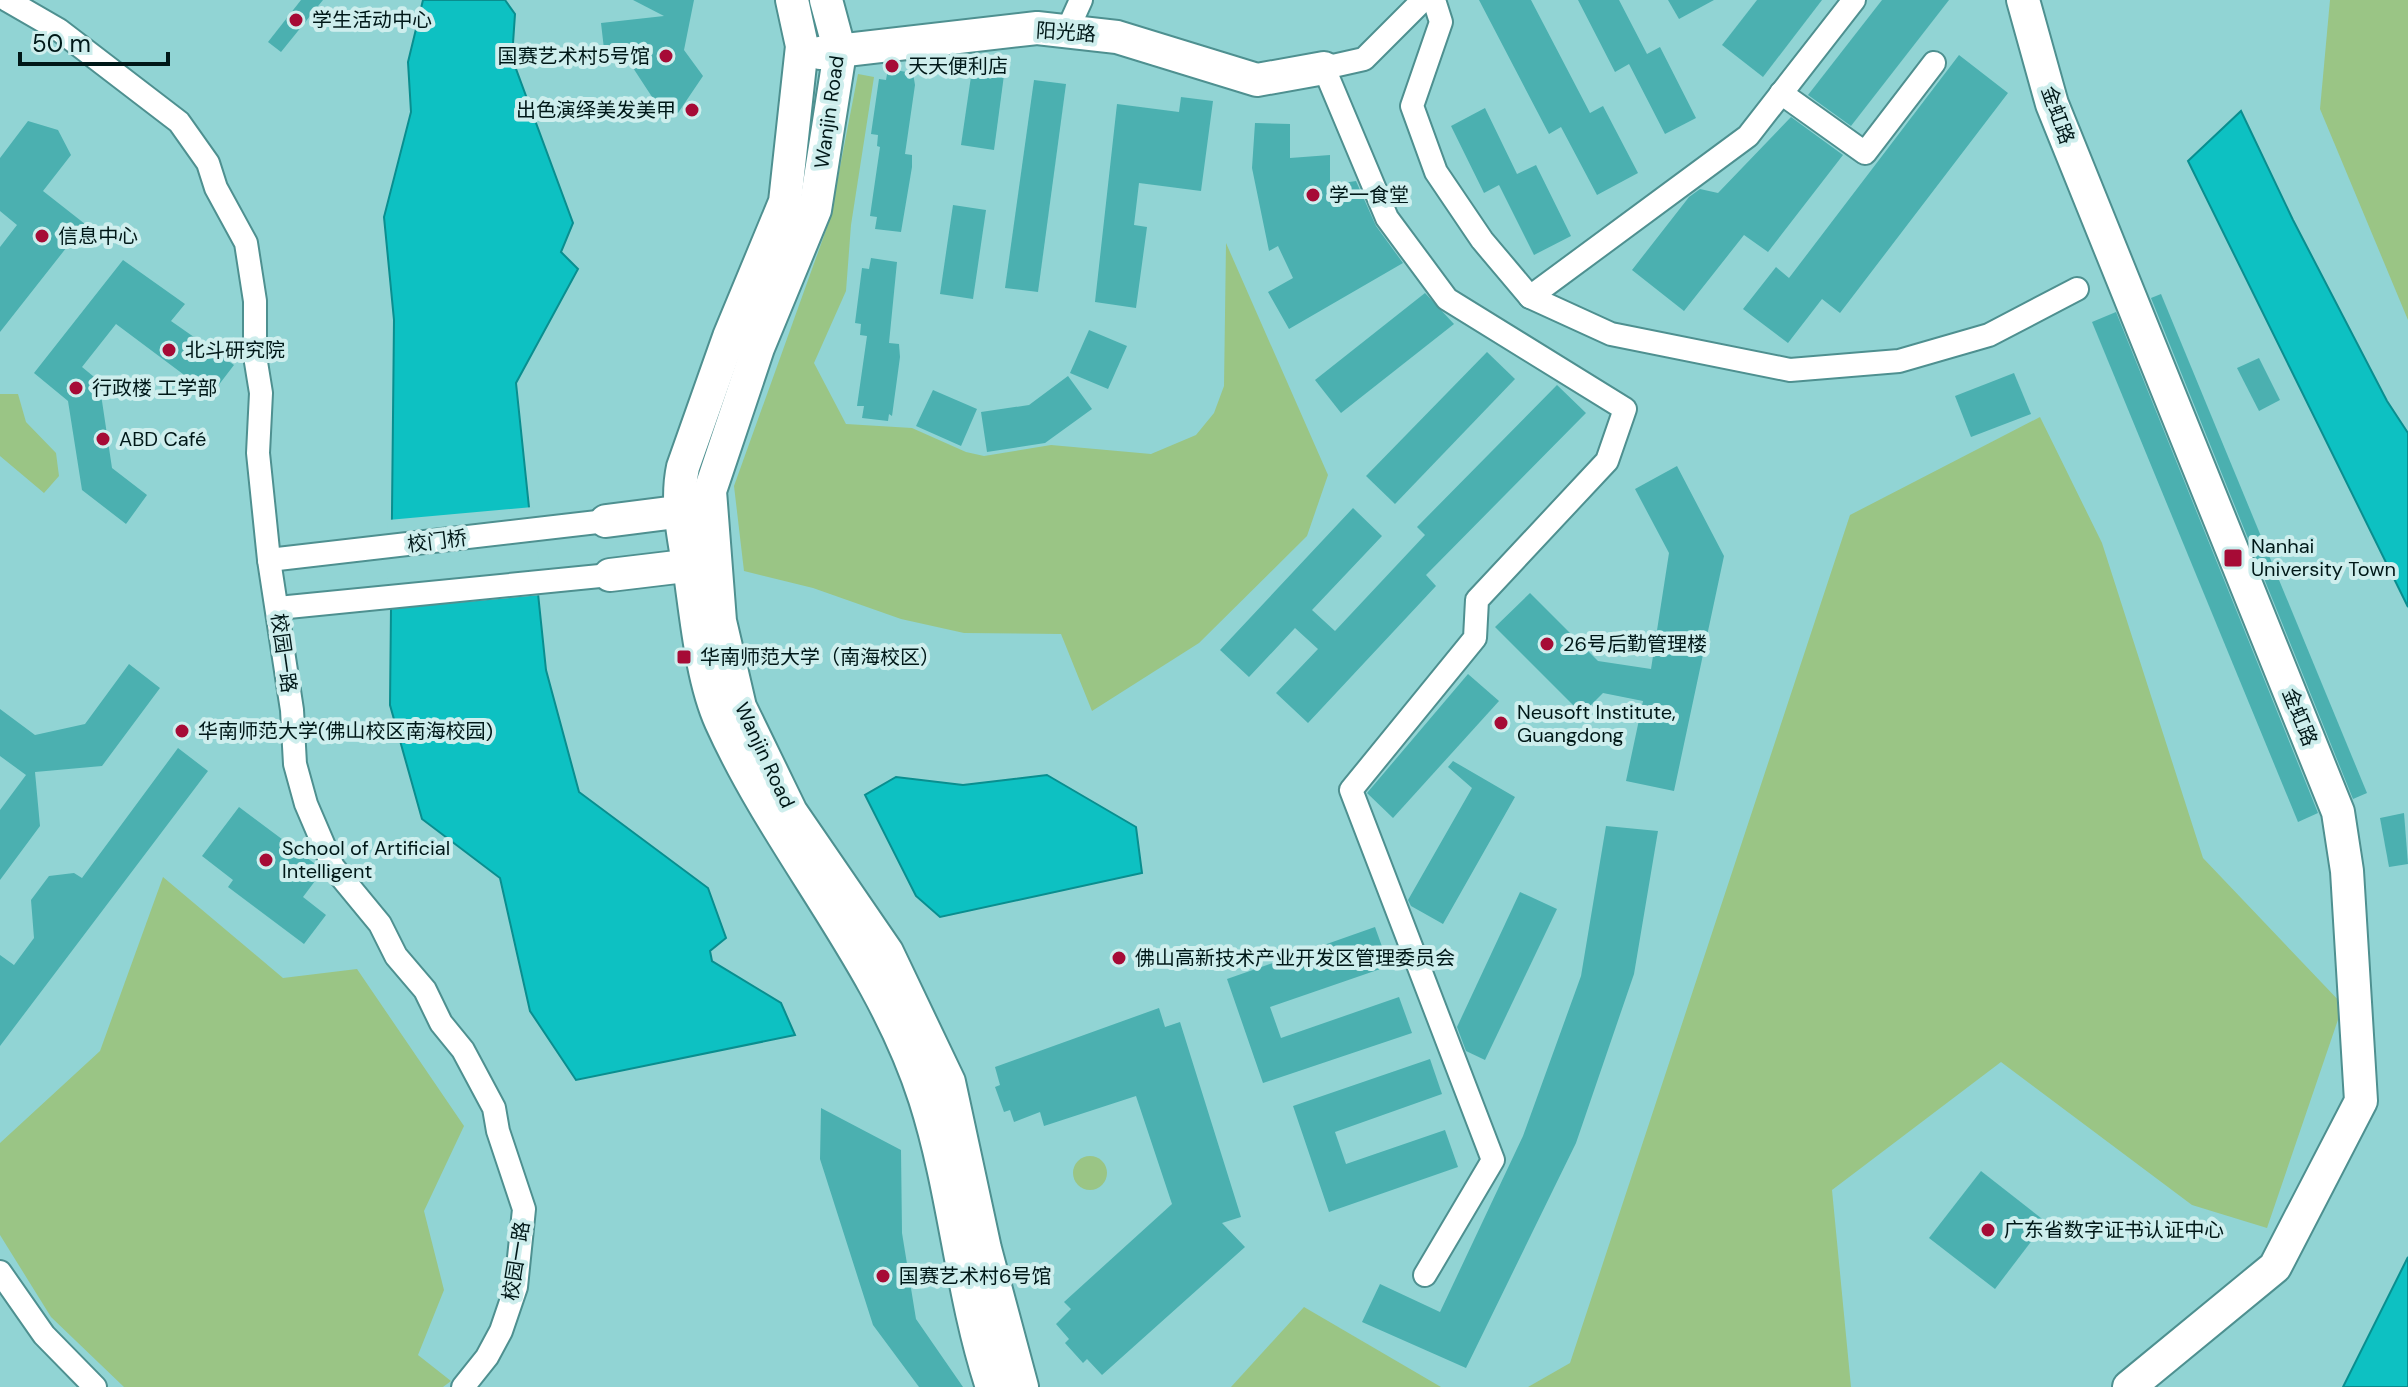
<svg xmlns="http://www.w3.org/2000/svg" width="2408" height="1387" font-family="'DM Sans','Noto Sans SC',sans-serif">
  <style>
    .green { fill: #9ac585 }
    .water { fill: #0dc1c2; stroke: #098e8f; stroke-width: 2 }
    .pier { fill: #91d4d4 }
    .building { fill: #4bb0b0 }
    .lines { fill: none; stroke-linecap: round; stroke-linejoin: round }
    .street-casing { stroke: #4e9090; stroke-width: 26 }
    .secondary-casing { stroke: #4e9090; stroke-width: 36 }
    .street { stroke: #fff; stroke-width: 22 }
    .secondary { stroke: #fff; stroke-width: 32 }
    .poi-dot { fill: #a60b36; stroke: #ceeeed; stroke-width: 3 }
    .labels { text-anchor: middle; stroke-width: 8; stroke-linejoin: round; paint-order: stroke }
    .poi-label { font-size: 20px; fill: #001818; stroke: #ceeeed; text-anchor: start }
    .street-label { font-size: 20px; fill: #001818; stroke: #ceeeed }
  </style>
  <rect width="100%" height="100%" fill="#91d4d4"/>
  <g class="green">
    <polygon points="2330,0 2408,0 2408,320 2320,109"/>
    <polygon points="858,74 874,77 851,225 846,291 814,363 846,424 912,428 966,452 984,456 1051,445 1151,454 1196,435 1214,413 1224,386 1226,243 1328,475 1307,536 1199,643 1092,711 1061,634 964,633 901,619 813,588 744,571 734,486 830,219"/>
    <polygon points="0,394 18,394 26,422 56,453 59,476 44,493 0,456"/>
    <polygon points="2040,417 2102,543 2203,858 2343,1005 2267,1228 2192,1205 2001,1062 1832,1190 1851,1387 1528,1387 1570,1363 1850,515"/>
    <polygon points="163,877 283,978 357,969 464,1126 424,1211 444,1290 418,1355 451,1381 443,1387 124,1387 51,1317 0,1235 0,1143 100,1051"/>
    <circle cx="1090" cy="1173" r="17"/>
    <polygon points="1304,1307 1441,1387 1231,1387"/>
  </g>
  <g class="water">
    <polygon points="423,0 505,0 515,14 512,58 573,223 561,252 578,269 516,383 546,670 579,792 708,888 726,938 710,951 712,961 781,1003 795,1035 576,1080 530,1011 500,878 422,819 390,705 394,320 384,217 411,112 408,62"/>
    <polygon points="2241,111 2293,220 2387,401 2408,433 2408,607 2188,161"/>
    <polygon points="1047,775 1136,827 1142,873 940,917 916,896 865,795 896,777 963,785"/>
    <polygon points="2408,1257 2408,1387 2343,1387"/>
  </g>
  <polygon class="pier" points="533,507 542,595 387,609 388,520"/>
  <g class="building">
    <polygon points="301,0 323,0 281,52 268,42"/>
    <polygon points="633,0 694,0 684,50 703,76 678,113 646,117 656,103 620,48 604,49 601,23 664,16"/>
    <polygon points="1479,0 1531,0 1590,113 1603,106 1638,173 1597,195 1561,127 1549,134"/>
    <polygon points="1578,0 1619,0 1647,54 1660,47 1696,118 1665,134 1629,64 1615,72"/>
    <polygon points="1668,0 1714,0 1679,19"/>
    <polygon points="1757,0 1822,0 1763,77 1722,45"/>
    <polygon points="1882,0 1949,0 1851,126 1808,95"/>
    <polygon points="1959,55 2008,93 1840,313 1822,299 1788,343 1743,309 1776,267 1789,278"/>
    <polygon points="974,56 1006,60 994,150 961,145"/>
    <polygon points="888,69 913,73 915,85 905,154 912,155 912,167 901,232 875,229 877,217 870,216 880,147 877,146 878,135 871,134 879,79 886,80"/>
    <polygon points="1034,80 1066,84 1038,292 1005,288"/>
    <polygon points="1181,97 1213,101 1201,191 1139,183 1134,225 1147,227 1136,308 1095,302 1117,104 1179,112"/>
    <polygon points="1485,108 1517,174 1536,165 1571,236 1534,255 1499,185 1484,193 1451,126"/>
    <polygon points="1791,117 1843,155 1768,252 1744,235 1684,311 1632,270 1689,197 1700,189 1718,193"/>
    <polygon points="28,121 58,130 71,155 43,191 85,224 0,332 0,247 17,225 0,211 0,158"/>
    <polygon points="1255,123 1290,124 1290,158 1330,155 1330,185 1356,181 1376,226 1403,263 1289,329 1268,292 1293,278 1278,246 1269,251 1252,168"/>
    <polygon points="953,205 986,210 973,299 940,294"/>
    <polygon points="871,258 897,262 889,343 899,344 900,357 892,416 889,414 888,421 862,418 864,406 857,406 867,336 860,335 861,324 855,323 862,268 869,269"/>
    <polygon points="123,260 185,304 171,321 234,365 211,395 116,324 82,367 99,381 112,468 147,495 126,524 82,490 68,401 34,373"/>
    <polygon points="1425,293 1454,324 1341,413 1315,380"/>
    <polygon points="2161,294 2367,793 2353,799 2151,298"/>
    <polygon points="2116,312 2318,813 2298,822 2092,322"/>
    <polygon points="1089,330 1127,346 1108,389 1070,373"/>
    <polygon points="1487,352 1515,379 1395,504 1366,476"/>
    <polygon points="2259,358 2280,400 2259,411 2237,368"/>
    <polygon points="2014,373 2031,414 1971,437 1955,396"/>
    <polygon points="1068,376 1092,409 1045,443 987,452 981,412 1029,405"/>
    <polygon points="1557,385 1586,413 1426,575 1436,586 1308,723 1276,693 1318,649 1295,628 1249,677 1220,650 1353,508 1382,536 1312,610 1335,631 1425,535 1417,527"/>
    <polygon points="933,390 977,409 961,446 916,426"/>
    <polygon points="1677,466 1724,556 1674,791 1626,781 1643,701 1603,693 1582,714 1495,627 1530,593 1598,661 1651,669 1669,553 1635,489"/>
    <polygon points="129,664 160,688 102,766 35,772 40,826 0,880 0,810 26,775 0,756 0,709 35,735 85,724"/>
    <polygon points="1468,674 1499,701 1393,818 1367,793"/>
    <polygon points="178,748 208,771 0,1046 0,955 14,965 34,938 31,900 49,876 74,873 82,878"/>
    <polygon points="1453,761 1515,797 1443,924 1411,906 1408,900 1472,788 1448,767"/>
    <polygon points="239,807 318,866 321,873 303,897 326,915 304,944 228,887 233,880 202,856"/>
    <polygon points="2404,813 2408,864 2389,867 2380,818"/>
    <polygon points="1606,826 1658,831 1634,974 1576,1143 1466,1368 1362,1322 1380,1284 1440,1312 1523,1136 1581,976"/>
    <polygon points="1520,892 1557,909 1485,1060 1466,1051 1457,1027"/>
    <polygon points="1375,927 1389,966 1270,1007 1281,1038 1399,997 1412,1033 1263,1083 1227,979"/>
    <polygon points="1159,1008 1165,1027 1180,1022 1241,1217 1222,1223 1245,1247 1102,1375 1087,1359 1083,1363 1065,1343 1069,1339 1056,1324 1071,1309 1064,1302 1172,1204 1136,1096 1044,1126 1040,1112 1014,1122 1010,1110 1004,1112 995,1087 1000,1085 995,1067"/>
    <polygon points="1430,1059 1442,1094 1335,1132 1346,1164 1445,1130 1458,1167 1329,1212 1293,1106"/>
    <polygon points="821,1108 901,1150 902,1233 916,1319 963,1387 919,1387 873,1325 820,1159"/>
    <polygon points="1981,1171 2046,1222 1995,1289 1929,1238"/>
  </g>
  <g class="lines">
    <defs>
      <g id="street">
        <polyline points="7,0 59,30 179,122 208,163 216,188 246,243 255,301 255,356 261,393 258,453 269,560 292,710 295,764 306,804 333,867 380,924 396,956 425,990 441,1023 463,1050 494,1108 498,1131 524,1209 516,1287 501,1331 487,1357 463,1387"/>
        <polyline points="1423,0 1364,59 1324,68 1387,218 1447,299 1625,409 1607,461 1477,600 1475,638 1351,790 1493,1160 1425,1275"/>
        <polyline points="1434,0 1441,22 1412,106 1436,172 1482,240 1530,297 1611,334 1790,370 1899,361 1989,335 2077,289"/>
        <polyline points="1067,31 1081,0"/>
        <polyline points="1781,93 1865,153 1934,63"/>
        <polyline points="1530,297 1748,136 1854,0"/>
        <polyline points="269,560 606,521"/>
        <polyline points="278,608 610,575"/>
        <polyline points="0,1272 44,1335 95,1387"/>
      </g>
      <g id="secondary">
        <path d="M792 0 802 46 785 202 729 337 683 467C675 504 685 543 691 580 697 624 703 682 721 722 780 853 881 961 925 1099 955 1193 961 1293 992 1387"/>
        <polyline points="826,0 840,52 815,210 758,348 710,491 720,621 740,707 791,812 887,952 949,1082 985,1249 1022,1387"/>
        <polyline points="2023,0 2052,104 2338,812 2347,871 2361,1101 2275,1267 2129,1387"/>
        <polyline points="820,53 1037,28 1117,37 1257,80 1324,68"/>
        <polyline points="606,521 700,509"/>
        <polyline points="610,575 710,563"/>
      </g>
    </defs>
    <use href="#street" class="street-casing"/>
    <use href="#secondary" class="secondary-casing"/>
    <use href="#street" class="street"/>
    <use href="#secondary" class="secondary"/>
  </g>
  <g class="poi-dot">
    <circle cx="296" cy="20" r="8"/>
    <circle cx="666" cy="56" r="8"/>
    <circle cx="892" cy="66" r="8"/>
    <circle cx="692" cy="110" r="8"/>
    <circle cx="1313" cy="195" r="8"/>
    <circle cx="42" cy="236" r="8"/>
    <circle cx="169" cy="350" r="8"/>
    <circle cx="76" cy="388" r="8"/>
    <circle cx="103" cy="439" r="8"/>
    <rect x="2223" y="548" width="20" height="20" rx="4"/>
    <circle cx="1547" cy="644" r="8"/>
    <rect x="676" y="649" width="16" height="16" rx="4"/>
    <circle cx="1501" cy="723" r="8"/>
    <circle cx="182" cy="731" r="8"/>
    <circle cx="266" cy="860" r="8"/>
    <circle cx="1119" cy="958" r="8"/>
    <circle cx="1988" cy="1230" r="8"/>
    <circle cx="883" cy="1276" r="8"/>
  </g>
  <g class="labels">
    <g class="poi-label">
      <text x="312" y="27">学生活动中心</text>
      <text x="650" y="63" text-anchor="end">国赛艺术村5号馆</text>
      <text x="908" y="73">天天便利店</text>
      <text x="676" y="117" text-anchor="end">出色演绎美发美甲</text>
      <text x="1329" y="202">学一食堂</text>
      <text x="58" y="243">信息中心</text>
      <text x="185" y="357">北斗研究院</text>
      <text x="92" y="395">行政楼 工学部</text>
      <text x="119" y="446">ABD Café</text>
      <text x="2251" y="553">Nanhai<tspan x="2251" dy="23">University Town</tspan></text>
      <text x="1563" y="651">26号后勤管理楼</text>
      <text x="700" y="664">华南师范大学（南海校区）</text>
      <text x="1517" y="719">Neusoft Institute,<tspan x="1517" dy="23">Guangdong</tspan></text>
      <text x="198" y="738">华南师范大学(佛山校区南海校园)</text>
      <text x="282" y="855">School of Artificial<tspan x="282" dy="23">Intelligent</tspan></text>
      <text x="1135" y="965">佛山高新技术产业开发区管理委员会</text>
      <text x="2004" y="1237">广东省数字证书认证中心</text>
      <text x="899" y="1283">国赛艺术村6号馆</text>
    </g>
    <g class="street-label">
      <text transform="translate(1066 32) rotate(4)" y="7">阳光路</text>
      <text transform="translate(829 112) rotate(-82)" y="7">Wanjin Road</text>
      <text transform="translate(2058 115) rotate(70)" y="7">金虹路</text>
      <text transform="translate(437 541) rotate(-7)" y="7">校门桥</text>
      <text transform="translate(284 653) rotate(82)" y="7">校园一路</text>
      <text transform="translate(2300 717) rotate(68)" y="7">金虹路</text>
      <text transform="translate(765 755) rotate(65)" y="7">Wanjin Road</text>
      <text transform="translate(516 1261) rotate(-81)" y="7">校园一路</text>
    </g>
  </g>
  <path d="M20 52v12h148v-12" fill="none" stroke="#001818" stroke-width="4"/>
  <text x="32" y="52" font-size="24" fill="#001818" stroke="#ceeeed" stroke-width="6" paint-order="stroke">50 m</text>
</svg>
